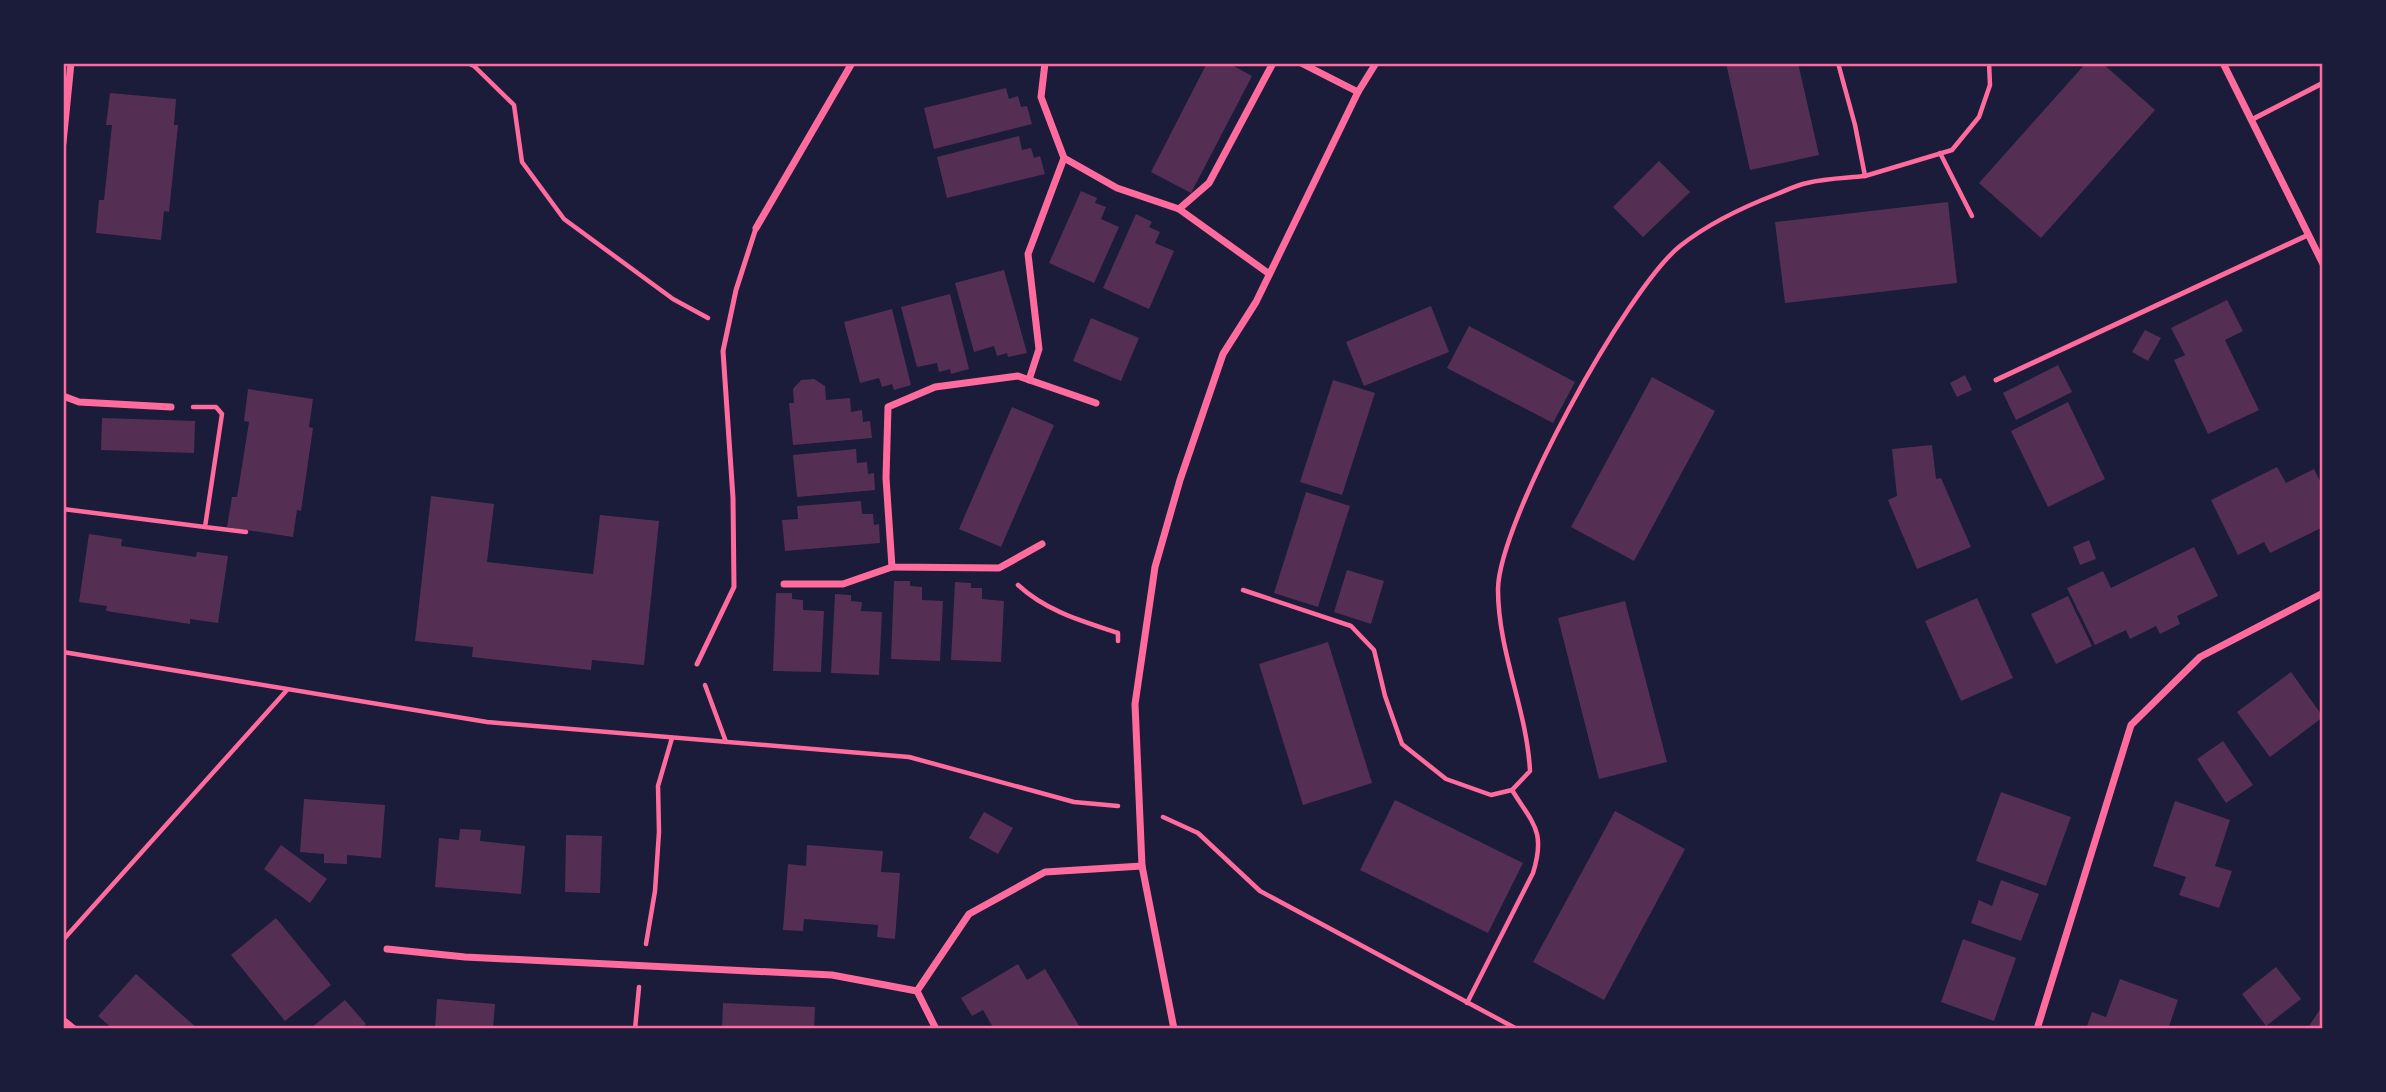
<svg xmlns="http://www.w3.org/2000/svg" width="2386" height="1092" font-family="Quicksand,sans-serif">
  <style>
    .building { fill: #542f53 }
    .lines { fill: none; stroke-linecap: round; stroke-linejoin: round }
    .path { stroke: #ff6b9d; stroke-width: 4.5 }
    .service { stroke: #ff6b9d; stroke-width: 5 }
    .minor { stroke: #ff6b9d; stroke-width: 7 }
    .neatline { fill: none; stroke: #ff6b9d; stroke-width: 2.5 }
  </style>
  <rect width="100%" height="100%" fill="#1b1b3a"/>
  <g class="building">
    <polygon points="1207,63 1228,63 1252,76 1191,193 1151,172"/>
    <polygon points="1726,63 1798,63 1819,155 1750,170"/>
    <polygon points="2086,63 2102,63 2155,110 2041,238 1979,183"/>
    <polygon points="1006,88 1009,99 1018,96 1021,107 1027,106 1032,124 934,149 924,108"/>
    <polygon points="110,93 176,99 174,125 178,125 169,212 164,211 161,240 96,233 99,200 104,200 112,125 106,125"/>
    <polygon points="1019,136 1022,150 1031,148 1034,158 1040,156 1045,174 947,198 937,157"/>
    <polygon points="1659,161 1690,192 1643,237 1613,207"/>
    <polygon points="1081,191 1097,198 1095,203 1106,207 1101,219 1119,227 1094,283 1049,263"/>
    <polygon points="1948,202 1957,283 1785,303 1775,222"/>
    <polygon points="1136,214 1152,222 1149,227 1160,232 1155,243 1174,251 1149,309 1103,288"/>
    <polygon points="1004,270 1027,353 1008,357 1007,353 997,356 994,346 974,352 955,283"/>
    <polygon points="950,294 969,369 951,374 950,369 939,372 937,363 917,367 901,307"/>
    <polygon points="2227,300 2243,331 2225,340 2259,410 2208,434 2174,360 2185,355 2171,328"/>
    <polygon points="1431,306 1449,352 1364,386 1346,342"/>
    <polygon points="892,309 911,385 894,390 892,384 882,387 879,378 860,383 844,322"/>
    <polygon points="1091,318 1139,338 1121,381 1073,361"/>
    <polygon points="1469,326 1575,382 1553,423 1447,368"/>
    <polygon points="2145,330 2161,338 2148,361 2132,352"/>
    <polygon points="2058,365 2072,392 2016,420 2003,393"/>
    <polygon points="1965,375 1972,390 1957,397 1950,383"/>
    <polygon points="1652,377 1715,411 1634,561 1571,527"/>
    <polygon points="814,379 825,386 826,400 850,398 851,412 862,410 863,422 870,421 872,438 793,445 789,403 794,403 793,389 801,380"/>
    <polygon points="1333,380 1375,393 1342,495 1300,482"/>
    <polygon points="248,389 313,399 309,427 313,428 301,511 297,510 293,537 227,527 232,497 237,497 249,422 244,421"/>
    <polygon points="2068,402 2105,479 2048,507 2011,431"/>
    <polygon points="1012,407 1054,425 1001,547 959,529"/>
    <polygon points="102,418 195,421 194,453 101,450"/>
    <polygon points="1932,445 1936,479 1941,478 1971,547 1917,569 1888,500 1897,496 1892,449"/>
    <polygon points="856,449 857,463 867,462 868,474 874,473 875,490 797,497 793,455"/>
    <polygon points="2277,467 2286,483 2314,469 2323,487 2323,527 2270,553 2264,542 2238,555 2211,500"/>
    <polygon points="1306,492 1350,506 1318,607 1274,593"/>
    <polygon points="431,496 494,504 487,562 593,574 600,515 659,521 644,665 592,660 591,670 472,657 473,647 415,641"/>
    <polygon points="861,501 862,514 873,514 874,525 879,524 880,543 785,551 782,520 798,519 797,506"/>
    <polygon points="89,534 122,539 121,546 196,557 197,552 228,556 218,623 190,619 190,624 106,611 107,606 79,602"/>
    <polygon points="2089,540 2096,559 2080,565 2073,547"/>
    <polygon points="2194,547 2218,596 2177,616 2180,624 2160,634 2156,626 2130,639 2126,630 2095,645 2067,588 2103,571 2111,588"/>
    <polygon points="1347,570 1384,581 1371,624 1334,612"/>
    <polygon points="894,581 910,581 910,586 922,587 922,600 943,601 940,661 891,659"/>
    <polygon points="955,582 971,583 971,588 982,588 982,599 1004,601 1001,662 951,660"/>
    <polygon points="776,593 792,593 792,599 803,600 803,610 824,611 821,672 773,671"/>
    <polygon points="835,594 851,595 851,601 862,602 861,611 882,612 879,675 831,673"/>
    <polygon points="2068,596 2092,646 2056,664 2031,614"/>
    <polygon points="1977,598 2013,678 1961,701 1925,621"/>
    <polygon points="1625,601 1667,762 1599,779 1558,618"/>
    <polygon points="1328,642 1372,783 1303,805 1259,664"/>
    <polygon points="2291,672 2323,717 2270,757 2237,712"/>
    <polygon points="2223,741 2253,785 2226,803 2197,759"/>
    <polygon points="2001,792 2071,817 2046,886 1976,861"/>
    <polygon points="304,799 385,805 381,858 347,855 347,864 324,863 324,854 300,852"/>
    <polygon points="1395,800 1523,863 1488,933 1360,870"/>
    <polygon points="2175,801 2230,820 2215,866 2232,871 2219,908 2179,895 2186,877 2153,866"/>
    <polygon points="1615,811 1685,849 1604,1000 1533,962"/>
    <polygon points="984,812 1013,828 998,854 969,838"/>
    <polygon points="460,829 481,830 480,841 525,846 521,894 435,887 439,838 459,840"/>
    <polygon points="566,835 602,836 600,893 565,892"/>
    <polygon points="281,845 327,879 310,903 264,869"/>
    <polygon points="807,845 883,851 881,872 900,873 895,939 877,937 878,925 804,919 803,931 783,930 788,864 806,866"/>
    <polygon points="2001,880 2039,894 2021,941 1971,923 1979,900 1992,906"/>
    <polygon points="276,918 331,985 285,1021 231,955"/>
    <polygon points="1963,939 2016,958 1994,1021 1941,1002"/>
    <polygon points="1018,964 1027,980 1045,969 1081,1029 994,1029 983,1010 972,1016 961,998"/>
    <polygon points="2276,967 2301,999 2266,1026 2242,994"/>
    <polygon points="136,974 198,1029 113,1029 98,1016"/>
    <polygon points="2120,979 2178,1000 2168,1029 2086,1029 2092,1012 2106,1017"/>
    <polygon points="437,999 495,1004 493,1029 435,1029"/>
    <polygon points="345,1000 366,1024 360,1029 310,1029"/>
    <polygon points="723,1003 815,1007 814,1029 722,1029"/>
    <polygon points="2321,1008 2323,1029 2307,1029"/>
  </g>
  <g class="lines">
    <g class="path">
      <polyline points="467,63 474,66 514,105 522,162 564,219 673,299 708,318"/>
      <polyline points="1838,63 1855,125 1865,176 1952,150 1979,117 1990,85 1989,63"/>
      <polyline points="1940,153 1972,216"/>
      <polyline points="193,407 216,407 222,414 205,527 246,532"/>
      <polyline points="63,509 205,527"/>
      <path d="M1018 585C1046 611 1082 621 1118 633V641"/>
      <path d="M1243 590 1351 626 1374 650 1385 696 1402 744 1446 779 1491 795 1512 790 1530 771C1527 710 1498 652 1498 589 1499 521 1626 290 1680 246 1709 223 1743 207 1777 194 1787 190 1797 185 1807 183 1826 178 1846 178 1865 176"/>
      <polyline points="63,652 487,722 909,757 1074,802 1118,806"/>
      <polyline points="705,685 726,742"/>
      <polyline points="1163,817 1198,833 1260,891 1517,1029"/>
      <polyline points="63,940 287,690"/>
      <polyline points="646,944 655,891 659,832 658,786 672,738"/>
      <path d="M1467 1003 1533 873C1546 831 1533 824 1512 790"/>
      <polyline points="635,1029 639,987"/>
    </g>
    <g class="service">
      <polyline points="2251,120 2323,83"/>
      <polyline points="1996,380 2308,235"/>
      <polyline points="697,664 734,587 733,498 723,351 736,290 756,228"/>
    </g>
    <g class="minor">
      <polyline points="1045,63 1041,97 1064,158 1117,188 1179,209 1209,183 1273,63"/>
      <polyline points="1301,63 1358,92"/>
      <polyline points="2223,63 2323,264"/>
      <polyline points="63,143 71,63"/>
      <polyline points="1179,209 1268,273"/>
      <polyline points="756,228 852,63"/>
      <polyline points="1029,380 1039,349 1028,254 1064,158"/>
      <polyline points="63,396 79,402 171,407"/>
      <polyline points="1042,544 999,568 892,567 886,478 888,407 935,387 1018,376 1096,403"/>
      <polyline points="784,584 843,584 892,567"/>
      <polyline points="387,949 465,957 832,975 917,991"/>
      <polyline points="63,1020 74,1029"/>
      <polyline points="936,1029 917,991 969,914 1045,872 1142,866"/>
      <polyline points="1174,1029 1142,866 1135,704 1155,567 1180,480 1223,354 1256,302 1358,92 1376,63"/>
      <polyline points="2037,1029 2131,725 2200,657 2323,593"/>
    </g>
  </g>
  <rect width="2386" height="1092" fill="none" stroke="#1b1b3a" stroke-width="130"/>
  <rect x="65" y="65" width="2256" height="962" class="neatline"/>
</svg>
